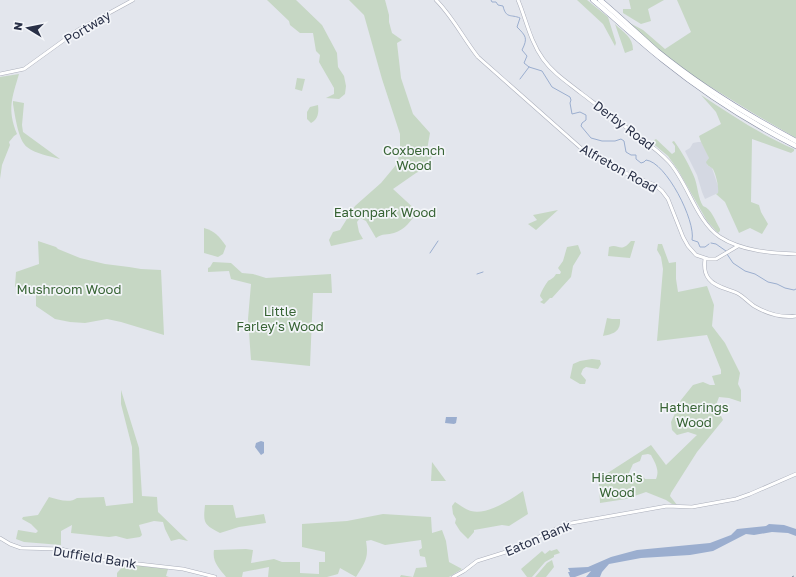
<svg xmlns="http://www.w3.org/2000/svg" width="796" height="577" font-family="'Golos Text',sans-serif">
  <style>
    .built { fill: #d4d8e2 }
    .green { fill: #c6d7c4; fill-rule: evenodd }
    .water { fill: #9baecf }
    .lines { fill: none; stroke-linecap: round; stroke-linejoin: round }
    .stream { stroke: #9baecf; stroke-width: 1 }
    .secondary-casing { stroke: #abafbb; stroke-width: 4 }
    .highway-casing { stroke: #8990a5; stroke-width: 5.5 }
    .secondary { stroke: #fff; stroke-width: 3 }
    .highway { stroke: #fff; stroke-width: 4.5 }
    .rail { stroke: #7b8298; stroke-width: 1; stroke-dasharray: 2 4; stroke-linecap: butt }
    .labels { text-anchor: middle; stroke-width: 3.5; stroke-linejoin: round; paint-order: stroke }
    .street-label { font-size: 13px; fill: #293047; stroke: #f3f5f9 }
    .park-label { font-size: 13px; fill: #386435; stroke: #f3f5f9 }
  </style>
  <rect width="100%" height="100%" fill="#e3e6ed"/>
  <polygon class="built" points="698,142 701,142 708,154 709,158 707,165 712,168 719,189 718,193 705,199 702,192 697,175 685,151 690,148 693,143"/>
  <g class="green">
    <polygon points="267,0 296,0 322,25 337,53 338,67 344,76 346,86 345,94 339,99 326,98 334,94 334,88 319,62 320,55 316,51 313,33 300,33 290,25 289,21"/>
    <path d="M349 0H385L389 15V22L392 33 402 40 397 43 401 78 413 114 430 133 427 150 429 149 433 155 424 169 416 173 393 189 418 212C411 220 405 230 394 233 388 235 382 233 376 238L366 221 360 218 357 222 359 232 363 239 331 246 329 240 333 232 340 230 355 206 381 183 396 165 400 153V134L382 79 364 15Z"/>
    <polygon points="577,0 587,0 608,17 616,43 615,46 603,24"/>
    <polygon points="629,0 664,0 648,9 651,21 641,24 623,13 623,9 631,9"/>
    <polygon points="677,0 796,0 796,138 753,113 688,73 661,52 626,21 643,30 665,49 691,32"/>
    <path d="M615 24C624 33 633 37 633 50L625 53Z"/>
    <path d="M19 74C12 98 7 109 17 134L14 136 9 142 10 145 2 165 0 179V77Z"/>
    <polygon points="297,78 305,79 302,91 295,89"/>
    <path d="M701 95C730 114 761 135 794 149V151L791 153 752 139 751 202 759 205 761 212 768 224 762 234 750 228 739 233 725 202 716 194 718 193C719 187 716 175 713 169 710 166 707 166 706 162L709 158 701 142 699 136 721 124 716 112Z"/>
    <path d="M13 101 24 103 22 125 23 132 60 159C49 156 36 154 27 147 18 140 15 115 13 104Z"/>
    <path d="M318 105C319 113 318 119 311 123L307 119V112L310 107Z"/>
    <path d="M656 139 672 154 675 152V146L672 142 674 141C682 152 690 166 695 179 698 188 698 198 703 206 712 209 715 221 720 229V231L718 233 707 221 678 170 668 156 651 142Z"/>
    <polygon points="558,210 536,230 528,224 537,220 533,215"/>
    <path d="M204 228C215 231 219 236 226 246L223 254 218 257 204 253Z"/>
    <polygon points="38,241 56,247 58,249 80,258 105,264 129,267 141,269 161,270 164,335 121,322 107,319 85,323 70,322 55,319 36,306 36,287 20,292 15,286 16,272 39,264"/>
    <path d="M631 241H635L630 258 608 256 609 247C619 243 620 254 631 241Z"/>
    <path d="M658 244H662L669 263 676 262V279L678 292 707 286 714 305 712 326 725 343 740 373 738 384 741 390V402L729 398 719 397 716 405 711 410 713 414 721 416 723 420 697 452 671 493 670 496 677 505 672 504 666 500 646 492 626 499 600 503 599 484H603V476L651 445 666 465 697 435 688 432 677 435 672 430 671 422 681 400 693 385 703 382 710 385H715L712 376 721 374V370L707 335 657 341 663 269 661 257 657 250ZM648 454 651 455C655 463 660 470 656 479H645L643 476 636 475 634 477 628 475 633 464 640 461 642 455Z"/>
    <path d="M578 245 581 253 573 266 571 277 552 298H550L544 304 540 302 543 300 540 296C541 292 545 285 548 281 551 279 554 278 556 274H560L561 272 558 268 563 261 567 247Z"/>
    <polygon points="213,262 231,263 242,273 253,274 266,278 331,274 332,293 313,293 310,366 251,360 248,319 251,284 231,279 229,271 208,272 208,268 210,267"/>
    <path d="M607 318 612 319H620C621 331 614 334 603 336Z"/>
    <polygon points="592,359 600,360 601,364 598,369 586,367 583,369 581,374 586,380 585,384 580,384 570,378 573,364 580,361"/>
    <path d="M121 390 139 448 142 496 157 497 158 512 188 541 179 539 171 541 165 529 163 522 154 521 139 525 142 535 140 537 127 539 116 536 109 537 71 533 72 525 61 531V545L24 542 16 539 18 530 36 533 38 531 31 524 22 519 23 517 38 515 49 497C58 499 69 504 77 498L104 497 106 506 133 503 132 447 121 404Z"/>
    <polygon points="432,462 446,481 431,481"/>
    <path d="M523 491 528 514 509 526 502 525 474 530V532L468 539 460 531 455 523 456 519 453 514 452 506 455 502C460 505 466 510 471 511 488 515 510 500 523 491Z"/>
    <path d="M205 505H233L236 518 264 514 266 523 239 527 220 533C204 524 203 524 205 505Z"/>
    <path d="M383 514 431 517 432 533 442 530 446 541 449 562 462 569 449 577H400L401 575 413 577 416 568 427 567 425 557 420 556 419 550 422 548 421 540 385 545 371 540 366 541C369 558 365 562 356 577L340 568 338 574 327 577H268L269 567 243 572 242 577H226C219 568 212 562 214 550L246 549 253 550 251 563 274 559 282 562H300V573L319 574V562H325V552L302 547V524L347 521Z"/>
    <polygon points="557,549 560,553 554,555 554,557 545,562 532,577 527,577 521,569 542,551 545,554 550,550 551,551"/>
    <polygon points="552,560 554,567 546,577 535,577 547,563"/>
    <polygon points="125,564 168,569 166,576 169,577 117,577 117,573"/>
  </g>
  <g class="water">
    <polygon points="446,417 457,417 456,423 454,424 445,423"/>
    <polygon points="261,441 264,442 264,453 261,455 255,447 256,443"/>
    <polygon points="769,524 784,525 796,529 796,536 788,533 772,532 754,535 746,534 713,551 690,555 641,558 609,564 602,572 600,577 586,577 591,571 575,577 570,577 568,572 570,572 568,568 588,567 611,557 637,550 710,543 731,535 737,529 766,526"/>
  </g>
  <g class="lines">
    <g class="stream">
      <path d="M491 0 492 2H496L498 5 503 6C506 19 511 14 520 18L517 27C526 36 528 38 522 50L527 56 524 63 529 67 542 71 552 87 570 97 571 100 570 103 572 114 580 112 586 115V120L582 123 581 126 591 138 602 141H615L621 139 624 141 626 152 631 155H636V159L641 163 644 162 646 160C666 162 696 221 692 240L698 242 700 247H705L709 244"/>
      <polyline points="520,79 529,67"/>
      <polyline points="711,243 716,244 726,251"/>
      <polyline points="430,253 438,241"/>
      <polyline points="727,254 733,263 745,271 755,274 768,282 777,284 785,288 794,290 796,289"/>
      <polyline points="477,274 483,272"/>
    </g>
    <defs>
      <g id="secondary">
        <path d="M436 0C453 17 463 38 478 57L582 149 618 170 655 185 662 191 668 199 683 237 688 246 696 255 708 259H716L738 246"/>
        <path d="M518 0C526 19 530 41 543 59 553 73 567 82 581 93 598 106 616 120 634 133 646 142 659 151 669 162 688 183 696 221 720 237 742 251 770 253 796 254"/>
        <polyline points="0,74 24,69 78,30 133,0"/>
        <path d="M705 259C704 266 704 273 709 279 715 287 728 289 737 293 743 296 748 302 754 306 766 313 782 318 796 316"/>
        <polyline points="0,538 10,544 21,548 61,549 103,560 183,569 215,577"/>
        <polyline points="453,577 464,571 477,561 509,551 566,524 667,506 692,507 736,499 750,494 796,474"/>
      </g>
      <g id="highway">
        <path d="M593 0C617 20 639 41 663 60 704 93 749 122 796 146"/>
        <path d="M600 0C619 16 638 34 657 51 700 86 747 115 796 141"/>
      </g>
    </defs>
    <use href="#secondary" class="secondary-casing"/>
    <use href="#highway" class="highway-casing"/>
    <use href="#secondary" class="secondary"/>
    <use href="#highway" class="highway"/>
    <polyline class="rail" points="792,577 796,575"/>
  </g>
  <g class="labels">
    <g class="street-label">
      <text transform="translate(87 27) rotate(-31)" y="5">Portway</text>
      <text transform="translate(624 125) rotate(37)" y="5">Derby Road</text>
      <text transform="translate(619 168) rotate(29)" y="5">Alfreton Road</text>
      <text transform="translate(538 538) rotate(-23)" y="5">Eaton Bank</text>
      <text transform="translate(95 557) rotate(9)" y="5">Duffield Bank</text>
    </g>
    <g class="park-label">
      <text x="414" y="155">Coxbench<tspan x="414" dy="15">Wood</tspan></text>
      <text x="385" y="217">Eatonpark Wood</text>
      <text x="69" y="294">Mushroom Wood</text>
      <text x="280" y="316">Little<tspan x="280" dy="15">Farley's Wood</tspan></text>
      <text x="694" y="412">Hatherings<tspan x="694" dy="15">Wood</tspan></text>
      <text x="617" y="482">Hieron's<tspan x="617" dy="15">Wood</tspan></text>
    </g>
  </g>
  <g transform="translate(28 28) rotate(280)" stroke="#f3f5f9" stroke-width="3" paint-order="stroke">
  <path d="M0-3L7 15L0 10L-7 15Z" fill="#293047"/>
  <text y="-6" font-size="11" font-weight="bold" text-anchor="middle" fill="#293047">N</text>
  </g>
</svg>
